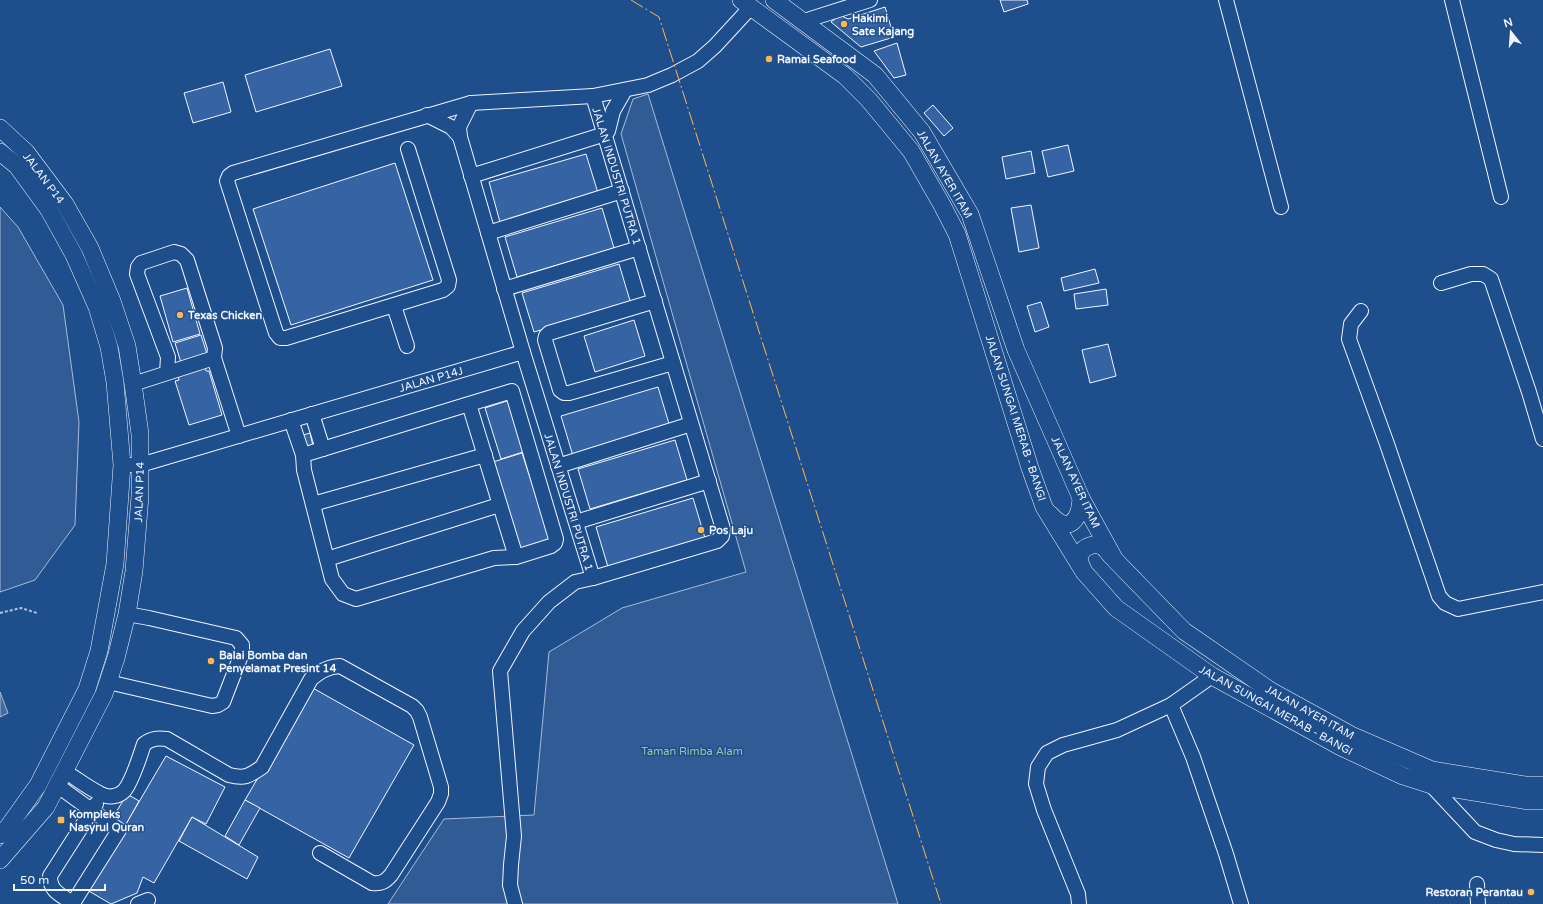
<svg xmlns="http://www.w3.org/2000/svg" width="1543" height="904" font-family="'Varela Round',sans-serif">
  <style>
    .built { fill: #305b95; stroke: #a8bbd7 }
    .water { fill: #446ba0; stroke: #a8bbd7 }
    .building { fill: #3563a3; stroke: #f2f6ff }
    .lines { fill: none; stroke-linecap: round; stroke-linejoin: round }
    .minor-casing { stroke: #f2f6ff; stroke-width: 16 }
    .major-casing { stroke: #f2f6ff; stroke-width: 18 }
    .path { stroke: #b3c4dc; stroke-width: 2; stroke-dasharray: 3 2; stroke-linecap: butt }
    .minor { stroke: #1f4e8c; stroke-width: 14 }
    .major { stroke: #1f4e8c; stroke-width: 17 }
    .power { stroke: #ffb74d; stroke-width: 1; stroke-dasharray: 14 3 2 3; stroke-linecap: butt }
    .poi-dot { fill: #ffb74d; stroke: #1f4e8c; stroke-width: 1.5 }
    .labels { text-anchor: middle; stroke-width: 3; stroke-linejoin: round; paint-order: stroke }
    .poi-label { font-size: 11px; font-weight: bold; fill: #f2f6ff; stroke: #1f4e8c; text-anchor: start }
    .street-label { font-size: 11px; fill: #f2f6ff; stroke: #1f4e8c }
    .park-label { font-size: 11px; fill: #97c8a6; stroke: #1f4e8c }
  </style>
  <rect width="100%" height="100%" fill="#1f4e8c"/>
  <g class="built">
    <polygon points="648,94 898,904 388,904 444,819 534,815 549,652 622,608 746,572 621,134 633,99"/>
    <polygon points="0,207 18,227 63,305 79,422 75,525 35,580 0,592"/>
  </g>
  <polygon class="water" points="0,692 8,713 0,717"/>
  <g class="building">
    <polygon points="1000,0 1027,0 1028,4 1004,12"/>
    <polygon points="885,7 894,37 861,47 831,22 840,15 848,19"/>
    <polygon points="897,43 906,75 894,78 874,51"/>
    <polygon points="330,49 342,86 256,112 245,75"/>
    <polygon points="223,82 231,112 193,123 184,93"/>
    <polygon points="933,105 953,128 944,136 924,113"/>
    <polygon points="1068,145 1074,171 1048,177 1042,151"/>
    <polygon points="1031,151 1035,173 1006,179 1002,157"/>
    <polygon points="586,154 598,193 500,222 489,182"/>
    <polygon points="395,163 433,280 291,325 253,209"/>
    <polygon points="1031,205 1039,248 1019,252 1011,208"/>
    <polygon points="602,208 614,248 517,277 505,237"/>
    <polygon points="619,264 631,304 534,332 522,293"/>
    <polygon points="1095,269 1099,283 1064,291 1061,278"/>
    <polygon points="187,288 200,334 173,342 160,296"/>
    <polygon points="1106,289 1108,305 1076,309 1074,294"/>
    <polygon points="1041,302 1049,327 1035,332 1027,306"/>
    <polygon points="634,320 645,356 595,372 584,336"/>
    <polygon points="201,335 208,357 182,366 175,343"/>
    <polygon points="1108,344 1116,376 1090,383 1082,350"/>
    <polygon points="203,359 206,371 209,371 222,415 189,425 175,381 179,380 176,367"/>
    <polygon points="658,387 670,427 573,456 561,416"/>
    <polygon points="510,400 526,451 501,459 485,408"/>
    <polygon points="310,433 313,446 297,451 293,438"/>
    <polygon points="675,440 687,480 590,509 578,469"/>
    <polygon points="522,453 551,543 522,552 493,462"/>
    <polygon points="693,498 705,538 608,567 596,527"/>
    <polygon points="311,687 414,745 349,858 245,800"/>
    <polygon points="166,756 225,787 206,824 192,817 154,883 143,877 137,893 111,904 87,890"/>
    <polygon points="127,794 139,801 125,826 112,819"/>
    <polygon points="245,800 260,808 239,845 225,836"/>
    <polygon points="192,817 258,857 247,879 179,841"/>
  </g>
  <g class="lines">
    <defs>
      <g id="minor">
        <polyline points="1226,0 1281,207"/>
        <polyline points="1452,0 1501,197"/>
        <polyline points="804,21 870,0"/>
        <polyline points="471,103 459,127 460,137 523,352 593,578 717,541 722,536 723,529 593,96"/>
        <polyline points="427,115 451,127 460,137"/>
        <polyline points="408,149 449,280 448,286 443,290 286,338 280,338 276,333 227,181 229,176 233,173 471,103 593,96 648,85 672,75 698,61 715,46 751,7"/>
        <polyline points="471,176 605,134 608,131 613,111 625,90"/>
        <polyline points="488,233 622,191"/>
        <polyline points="1441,283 1471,274 1483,274 1491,279 1529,392 1543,439"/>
        <polyline points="504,289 639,248"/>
        <polyline points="655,301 549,333 546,336 545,340 560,390 564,393 569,393 673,363"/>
        <polyline points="394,306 407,346"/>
        <polyline points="1361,311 1351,324 1349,339 1387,444 1439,596 1445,603 1458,609 1543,592"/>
        <polyline points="214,358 239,436"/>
        <polyline points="133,384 214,358 215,348 187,260 181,254 174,252 141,263 138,267 137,274 168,357 167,373"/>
        <polyline points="469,404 512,391 556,539 555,543 551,546 516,557 494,558 356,599 343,594 332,579 304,470 303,455 469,404 516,557"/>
        <polyline points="312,414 323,449"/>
        <polyline points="291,420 303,455"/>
        <polyline points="131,465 140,465 523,352"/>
        <polyline points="558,466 691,424"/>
        <polyline points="313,504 485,455"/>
        <polyline points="576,522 709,481"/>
        <polyline points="327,559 499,505"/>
        <polyline points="108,682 212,706 218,705 223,702 242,653 242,645 236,638 149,618 127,614"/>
        <polyline points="1171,705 1193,757 1226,854 1241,904"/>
        <path d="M64 771C76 778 88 788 101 794 108 798 118 797 124 791 132 782 140 756 144 744 152 738 158 738 167 739L229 775C245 779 249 776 262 767L311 679C321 671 327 667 340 666L412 706 417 711 420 717 441 787V794L438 802 391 875C385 882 381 884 372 883L320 853"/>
        <polyline points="1431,785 1475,832 1496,840 1514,844 1543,845"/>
        <polyline points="58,786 119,830 73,903"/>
        <polyline points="1477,884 1478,904"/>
        <path d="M74 904C62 895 50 893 50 876L96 804"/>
        <polyline points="138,904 148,900"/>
        <polyline points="515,904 510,885 511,865 514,836 500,671 523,631 549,602 575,582 593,578"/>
        <polyline points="1079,904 1078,894 1044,810 1036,784 1038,767 1047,753 1063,745 1117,730 1171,705 1212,676"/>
      </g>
      <g id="major">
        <polyline points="741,0 845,76 869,100 911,151 942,205 957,234 1030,468 1044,507 1084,572 1116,608 1212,676 1341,747 1403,776 1431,785 1528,801 1543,801"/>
        <polyline points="774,0 875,75 922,132 970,214 1016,350 1081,498 1115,560 1184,631 1271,691 1351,735 1432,770 1525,785 1543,785"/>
        <polyline points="0,128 26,152 65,204 90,248 112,301 127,346 133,384 140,434 140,496 134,571 127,614 116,658 104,694 46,807 0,860"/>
        <polyline points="0,152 17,166 49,210 74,255 97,307 109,347 115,382 122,465 115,564 99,651 87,689 38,785 8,827 0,835"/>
        <path d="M1050 514C1069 536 1080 519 1081 498"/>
        <path d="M1083 570C1081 565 1078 559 1080 554 1084 546 1096 542 1103 547 1106 549 1109 554 1112 557"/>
      </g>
    </defs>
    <use href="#minor" class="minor-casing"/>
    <use href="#major" class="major-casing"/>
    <polyline class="path" points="0,613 21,608 37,613"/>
    <use href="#minor" class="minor"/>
    <use href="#major" class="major"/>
    <polyline class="power" points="631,0 659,17 941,904"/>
  </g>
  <g class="poi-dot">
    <circle cx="844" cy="24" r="4"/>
    <circle cx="769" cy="59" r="4"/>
    <circle cx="180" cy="315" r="4"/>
    <circle cx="701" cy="530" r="4"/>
    <circle cx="211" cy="661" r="4"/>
    <rect x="57" y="816" width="8" height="8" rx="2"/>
    <circle cx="1531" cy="892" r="4"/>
  </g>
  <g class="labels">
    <g class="poi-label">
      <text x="852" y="22">Hakimi<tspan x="852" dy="13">Sate Kajang</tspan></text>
      <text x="777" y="63">Ramai Seafood</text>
      <text x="188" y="319">Texas Chicken</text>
      <text x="709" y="534">Pos Laju</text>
      <text x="219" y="659">Balai Bomba dan<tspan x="219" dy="13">Penyelamat Presint 14</tspan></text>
      <text x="69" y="818">Kompleks<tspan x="69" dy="13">Nasyrul Quran</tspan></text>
      <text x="1523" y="896" text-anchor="end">Restoran Perantau</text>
    </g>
    <g class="street-label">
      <text transform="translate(945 174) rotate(60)" y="4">JALAN AYER ITAM</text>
      <text transform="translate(617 176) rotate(73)" y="4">JALAN INDUSTRI PUTRA 1</text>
      <text transform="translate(44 178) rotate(53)" y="4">JALAN P14</text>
      <text transform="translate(431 379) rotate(-16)" y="4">JALAN P14J</text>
      <text transform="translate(1016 418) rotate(72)" y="4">JALAN SUNGAI MERAB - BANGI</text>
      <text transform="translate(1076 482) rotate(65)" y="4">JALAN AYER ITAM</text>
      <text transform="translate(139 492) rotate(-88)" y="4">JALAN P14</text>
      <text transform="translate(569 502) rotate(73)" y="4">JALAN INDUSTRI PUTRA 1</text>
      <text transform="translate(1276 710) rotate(29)" y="4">JALAN SUNGAI MERAB - BANGI</text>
      <text transform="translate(1310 712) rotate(29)" y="4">JALAN AYER ITAM</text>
    </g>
    <g class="park-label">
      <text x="692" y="755">Taman Rimba Alam</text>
    </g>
  </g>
  <g transform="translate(1511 32) rotate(343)" stroke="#1f4e8c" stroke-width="3" paint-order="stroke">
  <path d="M0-3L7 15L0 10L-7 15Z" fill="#f2f6ff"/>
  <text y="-6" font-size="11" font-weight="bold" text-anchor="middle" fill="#f2f6ff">N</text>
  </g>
  <path d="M14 884v6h91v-6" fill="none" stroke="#f2f6ff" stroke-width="2"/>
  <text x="20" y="884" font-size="12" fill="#f2f6ff" stroke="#1f4e8c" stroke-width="3" paint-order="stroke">50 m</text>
</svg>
